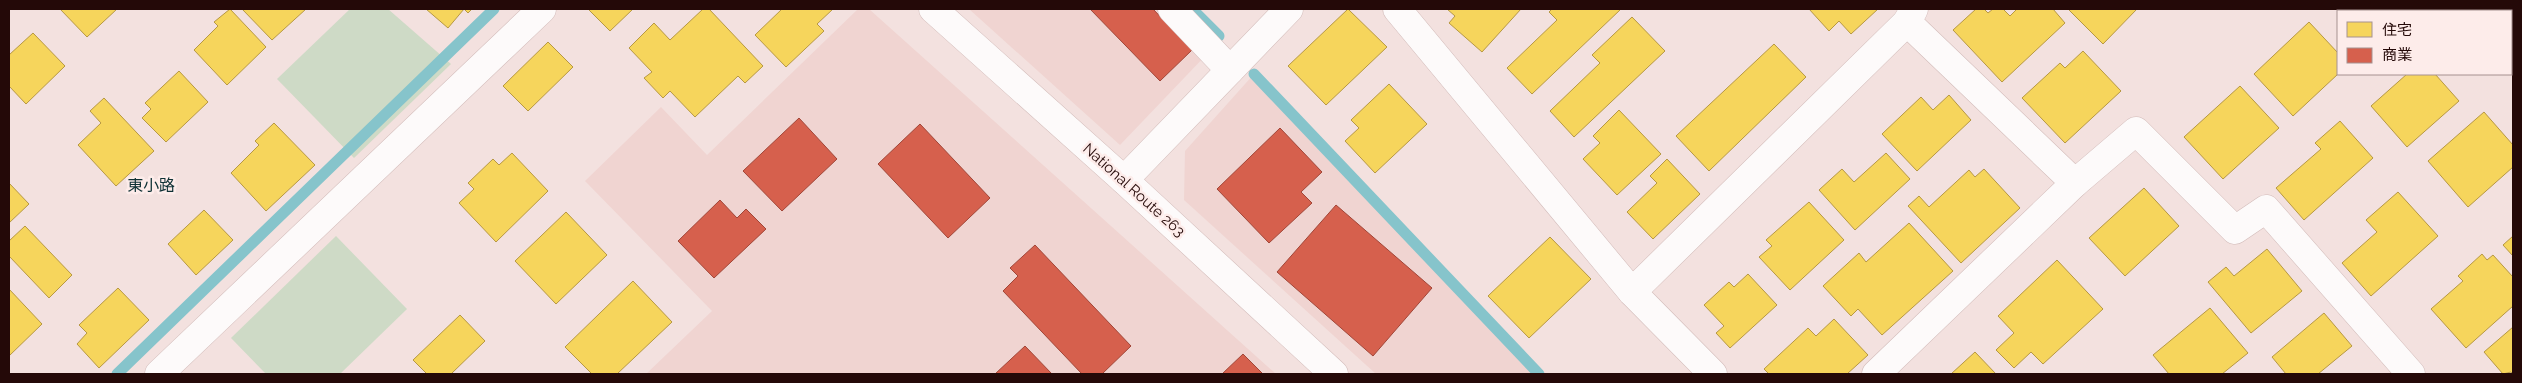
<svg xmlns="http://www.w3.org/2000/svg" width="2522" height="383" font-family="Raleway,'Noto Sans JP',sans-serif">
  <style>
    .built { fill: #f0d4d1 }
    .green { fill: #cedac6 }
    .homes { fill: #f6d55c; stroke: #b79843 }
    .shops { fill: #d6604d; stroke: #a14638 }
    .lines { fill: none; stroke-linecap: round; stroke-linejoin: round }
    .stream { stroke: #86c4cb; stroke-width: 11 }
    .minor-casing { stroke: #d2bbb9; stroke-width: 29 }
    .highway-casing { stroke: #d2bbb9; stroke-width: 29 }
    .minor { stroke: #fdfafa; stroke-width: 28 }
    .highway { stroke: #fdfafa; stroke-width: 28 }
    .labels { text-anchor: middle; stroke-width: 5; stroke-linejoin: round; paint-order: stroke }
    .street-label { font-size: 15px; fill: #240908; stroke: #fdecea }
    .neighbourhood-label { font-size: 16px; fill: #0d3034; stroke: #fdecea }
  </style>
  <rect width="100%" height="100%" fill="#f3e1df"/>
  <g class="built">
    <polygon points="858,9 869,9 1276,374 646,374 712,311 585,181 661,107 707,155"/>
    <polygon points="969,9 1165,9 1208,53 1120,145"/>
    <polygon points="1254,74 1539,374 1376,374 1184,200 1185,151"/>
  </g>
  <g class="green">
    <polygon points="350,9 388,9 451,64 354,158 277,79"/>
    <polygon points="336,236 407,309 340,374 266,374 231,338"/>
  </g>
  <g class="homes">
    <polygon points="60,9 117,9 87,37"/>
    <polygon points="230,9 266,47 227,85 194,50 218,26 214,22"/>
    <polygon points="242,9 306,9 272,40"/>
    <polygon points="426,9 472,9 468,13 464,9 448,28"/>
    <polygon points="588,9 633,9 610,31"/>
    <polygon points="703,9 709,9 763,66 745,83 738,76 695,117 670,91 663,98 644,78 652,72 629,48 654,23 670,40"/>
    <polygon points="782,9 833,9 817,24 824,31 786,67 755,35"/>
    <polygon points="1348,9 1387,47 1326,105 1288,66"/>
    <polygon points="1447,9 1521,9 1482,52 1449,23 1455,16"/>
    <polygon points="1552,9 1621,9 1532,94 1507,68 1557,20 1549,12"/>
    <polygon points="1809,9 1878,9 1851,34 1839,21 1829,31"/>
    <polygon points="1976,9 1984,9 1988,13 1993,9 2003,9 2010,16 2017,9 2053,9 2065,23 2002,82 1953,30"/>
    <polygon points="2068,9 2137,9 2103,44"/>
    <polygon points="2430,9 2505,9 2501,11 2432,11"/>
    <polygon points="1632,17 1665,51 1574,137 1550,111 1600,63 1592,55"/>
    <polygon points="2309,22 2338,53 2338,74 2293,116 2254,74"/>
    <polygon points="33,33 65,66 26,104 9,86 9,55"/>
    <polygon points="548,42 573,67 528,111 503,86"/>
    <polygon points="1774,44 1806,77 1709,171 1676,136"/>
    <polygon points="2083,51 2121,91 2065,143 2022,98 2060,63 2065,68"/>
    <polygon points="179,71 208,102 166,142 142,118 151,109 145,103"/>
    <polygon points="2407,74 2435,74 2459,101 2407,147 2371,106"/>
    <polygon points="1389,84 1427,124 1375,173 1345,141 1359,128 1351,120"/>
    <polygon points="2240,86 2279,128 2223,179 2184,137"/>
    <polygon points="1949,95 1971,120 1917,171 1882,134 1921,97 1933,110"/>
    <polygon points="104,98 154,151 116,186 78,145 101,123 90,111"/>
    <polygon points="1619,110 1661,154 1617,195 1583,159 1600,143 1593,136"/>
    <polygon points="2484,112 2513,145 2513,167 2468,207 2428,161"/>
    <polygon points="2340,121 2373,158 2304,220 2276,188 2321,149 2315,143"/>
    <polygon points="274,123 315,165 266,211 231,173 259,145 255,141"/>
    <polygon points="512,153 548,191 496,242 459,203 474,189 468,183 493,159 499,165"/>
    <polygon points="1886,153 1910,179 1855,230 1819,190 1842,169 1854,182"/>
    <polygon points="1667,159 1700,194 1653,239 1627,212 1657,183 1650,176"/>
    <polygon points="1984,169 2020,208 1961,263 1908,206 1919,196 1929,207 1969,170 1975,177"/>
    <polygon points="9,183 29,204 9,223"/>
    <polygon points="2144,188 2179,226 2125,276 2089,238"/>
    <polygon points="2398,192 2438,236 2371,296 2342,263 2377,232 2366,220"/>
    <polygon points="1809,202 1844,240 1790,290 1759,257 1772,246 1766,240"/>
    <polygon points="204,210 233,240 196,275 168,244"/>
    <polygon points="566,212 607,255 556,304 515,261"/>
    <polygon points="1909,223 1953,271 1882,335 1858,309 1851,316 1823,286 1859,253 1866,262"/>
    <polygon points="25,226 72,275 49,298 9,256 9,241"/>
    <polygon points="2513,236 2513,256 2503,245"/>
    <polygon points="1550,237 1591,279 1529,338 1488,296"/>
    <polygon points="2267,249 2302,291 2251,333 2208,282 2226,267 2234,276"/>
    <polygon points="2482,254 2487,260 2493,255 2513,277 2513,306 2466,348 2431,309 2463,281 2458,276"/>
    <polygon points="2057,260 2103,309 2043,364 2031,352 2014,368 1996,350 2014,333 1998,316"/>
    <polygon points="1748,274 1777,305 1730,348 1716,333 1724,326 1704,305 1729,282 1734,287"/>
    <polygon points="633,281 672,322 617,374 592,374 565,347"/>
    <polygon points="118,288 149,320 99,368 77,344 87,333 79,325"/>
    <polygon points="9,289 42,324 9,356"/>
    <polygon points="2210,308 2248,353 2222,374 2169,374 2153,355"/>
    <polygon points="2324,313 2352,346 2318,374 2286,374 2272,357"/>
    <polygon points="460,315 485,341 451,374 427,374 413,360"/>
    <polygon points="1834,319 1868,355 1847,374 1769,374 1764,369 1808,328 1816,336"/>
    <polygon points="2513,327 2513,374 2511,372 2503,374 2484,352"/>
    <polygon points="1975,352 1996,374 1951,374"/>
  </g>
  <g class="shops">
    <polygon points="1090,9 1153,9 1192,50 1160,81"/>
    <polygon points="799,118 837,159 782,211 743,171"/>
    <polygon points="920,124 990,198 948,238 878,164"/>
    <polygon points="1280,128 1322,172 1301,192 1312,203 1269,243 1217,189"/>
    <polygon points="720,200 737,218 746,209 766,229 714,278 678,241"/>
    <polygon points="1336,205 1432,288 1373,356 1277,272"/>
    <polygon points="1035,245 1131,346 1102,374 1082,374 1003,291 1018,276 1010,268"/>
    <polygon points="1025,346 1052,374 995,374"/>
    <polygon points="1243,354 1263,374 1222,374"/>
  </g>
  <g class="lines">
    <g class="stream">
      <polyline points="1192,9 1219,36"/>
      <polyline points="1254,74 1539,374"/>
      <polyline points="117,374 494,9"/>
    </g>
    <defs>
      <g id="minor">
        <polyline points="1172,9 1230,70"/>
        <polyline points="1397,9 1632,292 1713,374"/>
        <polyline points="1914,9 1907,22 2075,183 2136,131 2235,230 2266,209 2411,374"/>
        <polyline points="1124,180 1289,9"/>
        <polyline points="1632,292 1907,22"/>
        <polyline points="159,374 542,9"/>
        <polyline points="1876,374 2075,183"/>
      </g>
      <polyline id="highway" points="933,9 1124,180 1334,374"/>
    </defs>
    <use href="#minor" class="minor-casing"/>
    <use href="#highway" class="highway-casing"/>
    <use href="#minor" class="minor"/>
    <use href="#highway" class="highway"/>
  </g>
  <g class="labels">
    <g class="street-label">
      <text transform="translate(1134 190) rotate(42)" y="5">National Route 263</text>
    </g>
    <g class="neighbourhood-label">
      <text x="151" y="191">東小路</text>
    </g>
  </g>
  <rect width="2522" height="383" fill="none" stroke="#240908" stroke-width="20"/>
  <rect x="2337" y="10" width="175" height="65" fill="#fdecea" stroke="#a69190"/>
  <rect x="2347" y="22" width="25" height="15" fill="#f6d55c" stroke="#a69190"/>
  <text x="2382" y="35" font-size="15" fill="#240908">住宅</text>
  <rect x="2347" y="48" width="25" height="15" fill="#d6604d" stroke="#a69190"/>
  <text x="2382" y="60" font-size="15" fill="#240908">商業</text>
</svg>
